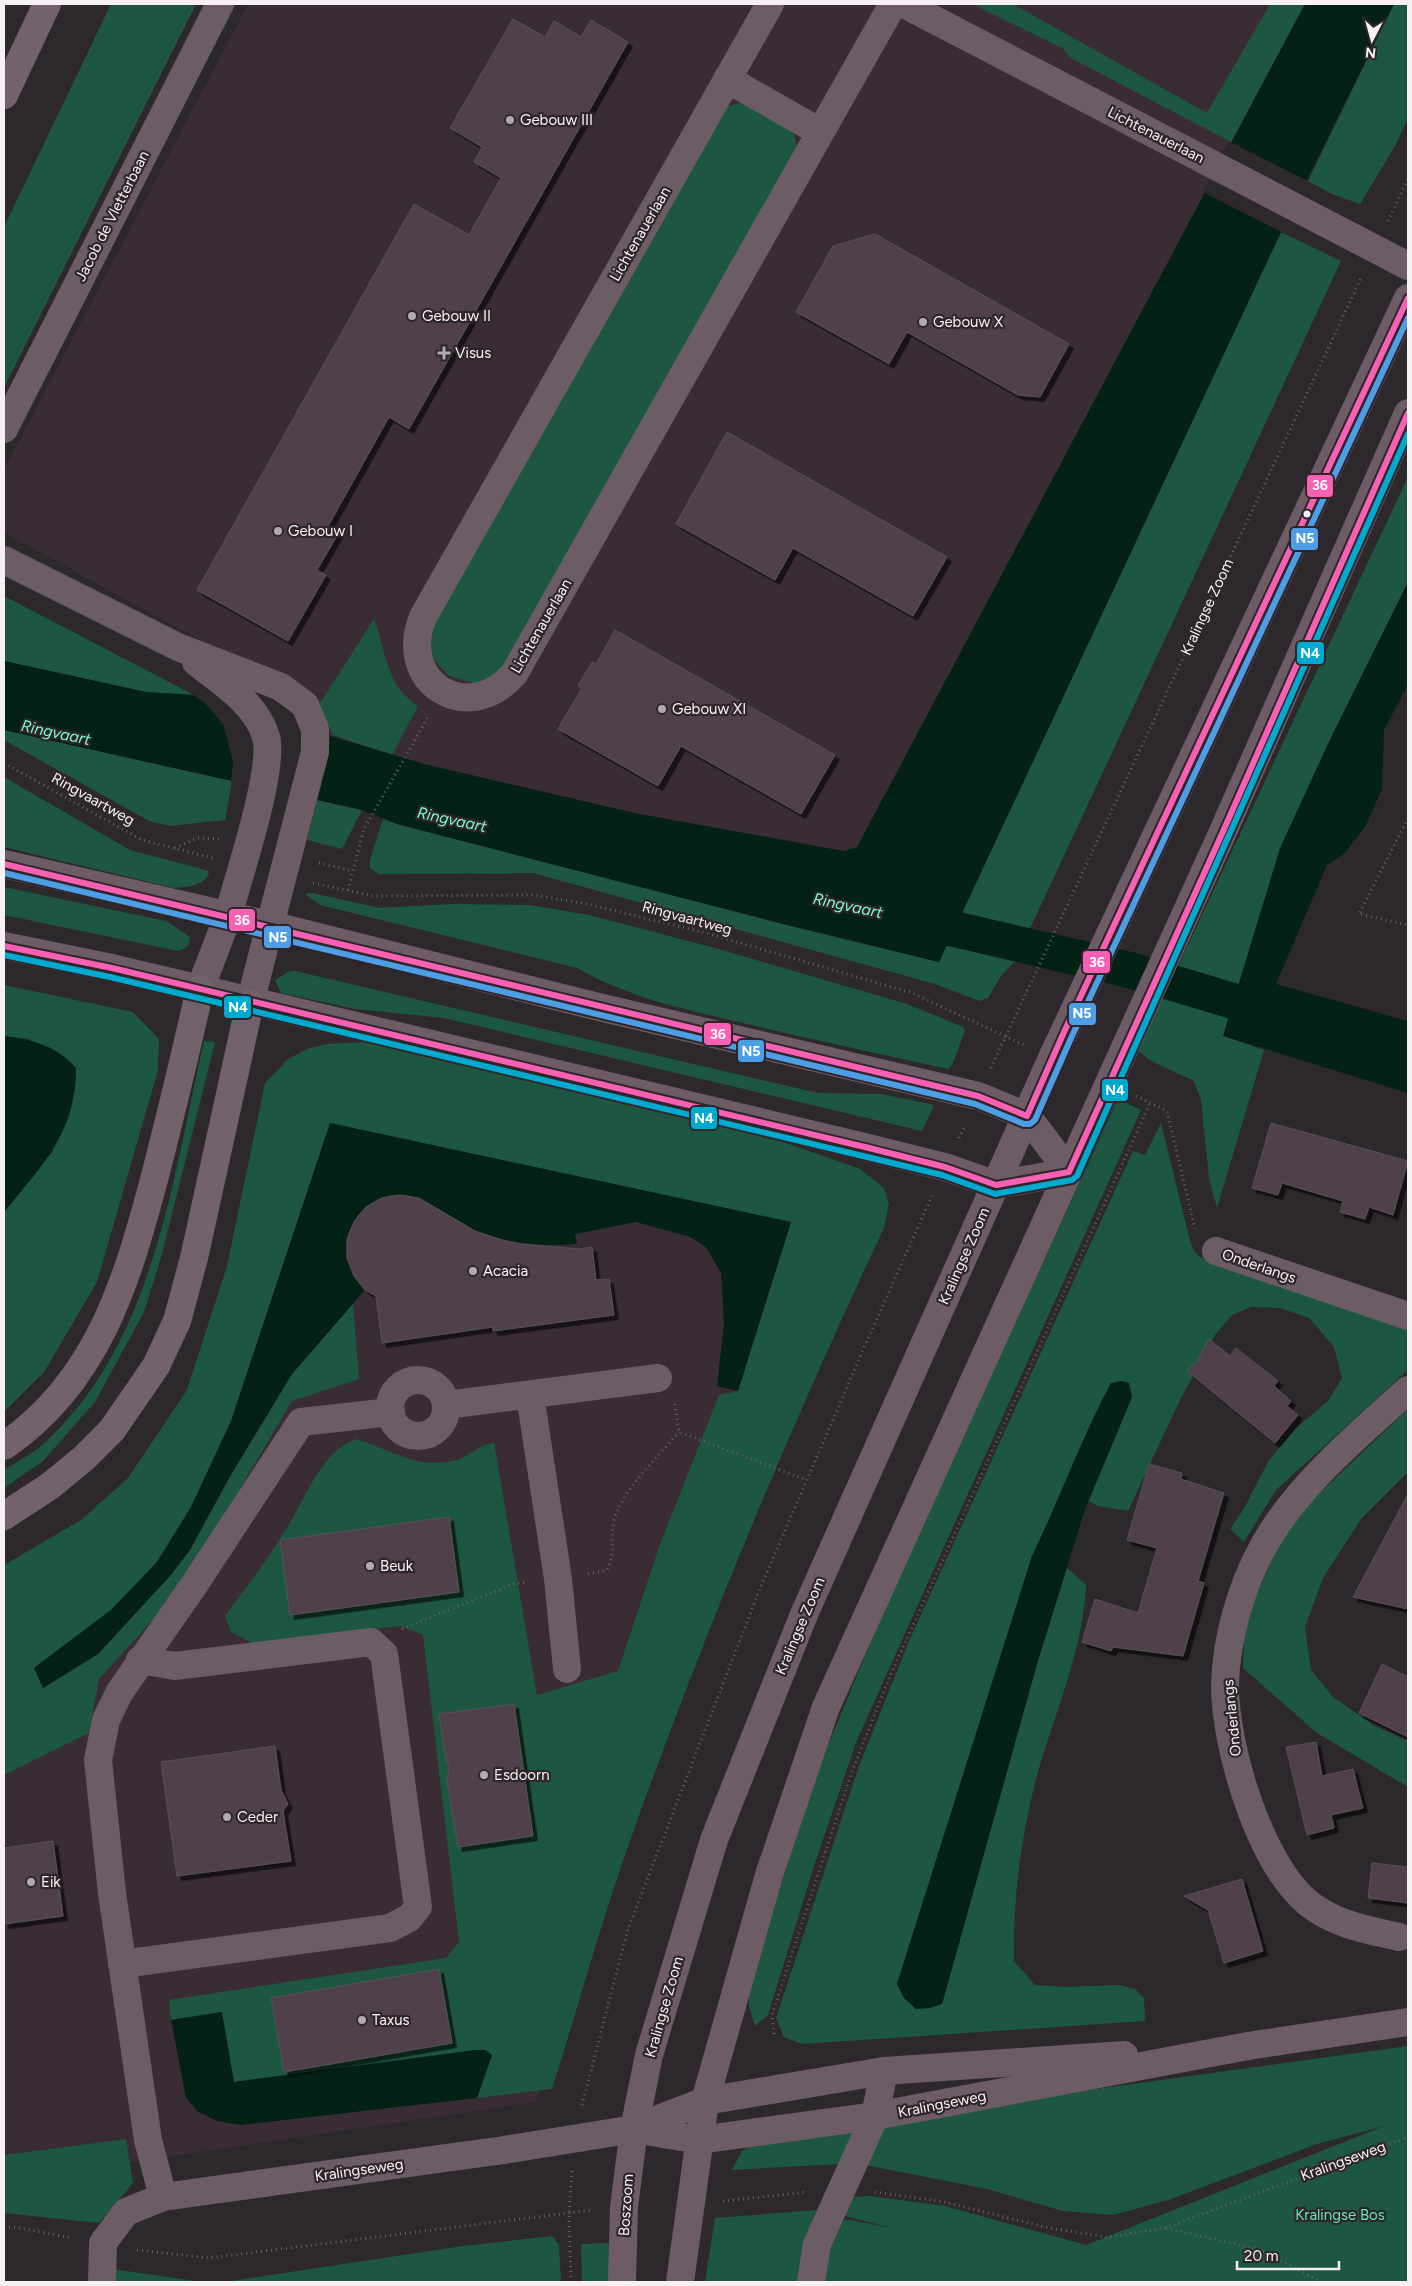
<svg xmlns="http://www.w3.org/2000/svg" width="1412" height="2286" font-family="Figtree,sans-serif">
  <style>
    .built { fill: #3a2c35 }
    .green { fill: #1d5741 }
    .water { fill: #042116 }
    .pier { fill: #2d282b }
    .lines { fill: none; stroke-linecap: round; stroke-linejoin: round }
    .canal { stroke: #042116; stroke-width: 36 }
    .building { fill: #50404b; stroke: #565255; filter: url(#shadow) }
    .path { stroke: #6a5f66; stroke-width: 3; stroke-dasharray: 1 4; stroke-linecap: butt }
    .minor { stroke: #6b5c66; stroke-width: 28 }
    .major { stroke: #6d5b66; stroke-width: 28 }
    .highway { stroke: #73626c; stroke-width: 28 }
    .bus-1-casing { stroke: #2f262b; stroke-width: 10 }
    .bus-2-casing { stroke: #2f262b; stroke-width: 10 }
    .bus-3-casing { stroke: #2f262b; stroke-width: 10 }
    .bus-1 { stroke: #f860b3; stroke-width: 6 }
    .bus-2 { stroke: #4d9ee5; stroke-width: 6 }
    .bus-3 { stroke: #00a9ce; stroke-width: 6 }
    .poi-dot { fill: #b0abae; stroke: #2f262b; stroke-width: 2 }
    .bus-dot { fill: #f7f1f5; stroke: #2f262b; stroke-width: 2 }
    .labels { text-anchor: middle; stroke-width: 4.5; stroke-linejoin: round; paint-order: stroke }
    .poi-label { font-size: 15px; fill: #f7f1f5; stroke: #2f262b; text-anchor: start }
    .street-label { font-size: 15px; fill: #f7f1f5; stroke: #2f262b }
    .park-label { font-size: 15px; fill: #61eab3; stroke: #2f262b }
    .water-label { font-size: 16px; font-style: italic; fill: #77fec7; stroke: #2f262b }
    .line-badge { stroke: #2f262b; stroke-width: 2 }
    .badge-label { font-size: 14px; text-anchor: middle; font-weight: bold; fill: #fff }
  </style>
  <defs>
    <filter id="shadow"><feDropShadow dx="4.5" dy="4.5" stdDeviation="0" flood-color="#0009"/></filter>
  </defs>
  <rect width="100%" height="100%" fill="#2d282b"/>
  <g class="built">
    <polygon points="248,4 1339,4 868,881 329,753 294,692 5,533 4,470"/>
    <polygon points="314,1085 844,1229 535,2102 4,2181 4,1665 178,1493"/>
  </g>
  <g class="green">
    <polygon points="111,4 196,4 4,388 4,227"/>
    <polygon points="972,4 1013,4 1207,113 1270,4 1305,4 1231,142 1069,57 1064,49"/>
    <polygon points="1394,4 1408,4 1408,118 1395,146 1360,204 1332,194 1308,181"/>
    <polygon points="749,101 792,126 798,153 504,672 477,684 449,676 431,657 430,628 724,107"/>
    <polygon points="1281,232 1341,261 1015,961 1001,976 988,998 979,1001 935,984 533,873 379,874 370,868 370,860 383,819 397,824 779,923 939,962"/>
    <polygon points="1408,477 1408,582 1327,746 1258,920 1224,1036 1264,1050 1217,1208 1209,1179 1201,1100 1194,1081 1153,1062 1138,1051"/>
    <polygon points="4,596 194,695 146,692 4,661"/>
    <path d="M374 619C386 652 386 685 418 706L392 755 333 735 319 705Z"/>
    <polygon points="4,730 232,781 225,820 170,826 149,821 4,740"/>
    <path d="M4 777 130 850 209 871C208 886 186 887 174 888L4 847Z"/>
    <polygon points="317,800 362,810 342,849 307,840"/>
    <path d="M4 887 166 921 190 937C190 946 185 949 178 951L4 915Z"/>
    <path d="M312 893 380 908 453 904 529 905 589 915 715 948 907 1004 963 1027 965 1031 952 1065 948 1069C879 1054 811 1039 743 1023 684 1009 630 998 577 968L320 905 305 894Z"/>
    <polygon points="295,971 818,1093 882,1094 934,1105 922,1131 444,1018 355,1009 281,993 275,980 288,972"/>
    <polygon points="4,985 133,1012 159,1039 158,1070 97,1282 44,1372 4,1412 4,1212 53,1151 30,1039 4,1036"/>
    <path d="M204 1041 215 1042 161 1258 144 1312 95 1402 43 1461 4 1488V1470C16 1462 31 1455 42 1445 154 1345 172 1180 204 1041Z"/>
    <path d="M389 1041 738 1126 860 1169 884 1188 889 1204 884 1228C792 1423 709 1621 636 1824 604 1911 580 2001 552 2089L477 2098 492 2055 485 2050 233 2082 222 2012 171 2020 169 2000 446 1958 459 1942 423 1635 401 1626 252 1643 231 1632 225 1616C245 1588 267 1561 285 1531 304 1502 321 1451 356 1439 390 1449 414 1469 453 1461 468 1458 479 1444 494 1443L537 1695 618 1671 659 1547 719 1395 738 1391 791 1222 330 1123 231 1421 191 1507 157 1562 111 1610 34 1668 43 1688 98 1654 190 1550 230 1477 292 1374 353 1303 359 1379 292 1401 200 1556 158 1614 99 1679 89 1733 4 1775V1565L81 1520 128 1478 187 1390 227 1266 265 1083 288 1059 307 1049 326 1044Z"/>
    <polygon points="1118,1099 1141,1110 857,1740 814,1866 768,2015 755,2026 749,2006 749,1985 814,1779 887,1603"/>
    <path d="M1161 1123 1190 1241 1194 1251 1200 1257 1408 1330V1370L1276 1490 1244 1542 1230 1529 1243 1510 1269 1460 1296 1428 1328 1401 1342 1378 1334 1347 1309 1318 1280 1308 1251 1307 1232 1315 1215 1335 1179 1402 1128 1511 1098 1506 1088 1501 1132 1397 1111 1383C1081 1439 1060 1499 1032 1556L897 1984 942 2004 1037 1664 1067 1568 1086 1585C1083 1655 1051 1720 1034 1787 1020 1845 1013 1902 1014 1961L1035 1985 1067 1987 1119 1985 1135 1989 1144 1998 1145 2021 802 2044 784 2037 776 2018 859 1766 909 1641 1133 1151 1145 1155Z"/>
    <polygon points="1408,1409 1408,1472 1361,1519 1323,1578 1305,1627 1311,1670 1333,1697 1375,1726 1408,1741 1408,1787 1317,1733 1243,1668 1244,1638 1252,1606 1276,1550 1305,1507"/>
    <polygon points="1408,2046 1408,2282 705,2282 715,2218 817,2210 811,2222 850,2220 891,2228 838,2214 847,2197 870,2196 945,2206 1086,2245 1384,2126 1317,2144 1171,2199 1114,2215 1063,2211 987,2189 865,2165 840,2164 732,2170 742,2151 775,2133"/>
    <polygon points="126,2139 133,2183 99,2223 4,2213 4,2155"/>
    <polygon points="552,2236 559,2245 561,2282 224,2282 463,2246"/>
    <polygon points="611,2243 611,2282 582,2282 581,2244"/>
    <polygon points="112,2269 203,2282 113,2282"/>
  </g>
  <g class="water">
    <polygon points="1305,4 1394,4 1281,232 939,962 779,923 397,824 362,810 4,730 4,661 146,692 194,695 424,764 635,813 844,851 857,847"/>
    <polygon points="1408,582 1408,684 1384,730 1382,789 1366,825 1345,853 1327,865 1276,984 1408,1021 1408,1093 1223,1036 1280,848 1327,746"/>
    <path d="M4 1036C32 1040 56 1045 76 1068 76 1133 43 1164 4 1212Z"/>
    <path d="M330 1123 791 1222 738 1391 717 1386 724 1324 721 1273 706 1247 690 1237 636 1222 575 1234 577 1244C544 1247 514 1244 483 1234 446 1221 414 1178 373 1202 361 1209 352 1221 348 1235 343 1256 351 1275 365 1290L292 1374 230 1476 190 1550 171 1575 98 1654 43 1688 34 1668 111 1610 157 1562 191 1507 231 1421Z"/>
    <path d="M1121 1381 1129 1383 1132 1397 1084 1512 1037 1664 942 2004 930 2008 916 2009 904 1998 897 1984 1032 1556C1060 1499 1081 1439 1111 1383Z"/>
    <polygon points="222,2012 234,2082 475,2050 485,2050 492,2055 477,2098 240,2125 217,2121 198,2112 186,2098 171,2020"/>
  </g>
  <g class="pier">
    <polygon points="1229,141 1310,182 1283,233 1203,192"/>
    <polygon points="189,692 329,731 330,740 317,802 231,783 233,762 223,724 204,702"/>
  </g>
  <g class="lines">
    <polyline class="canal" points="907,918 1130,970 1283,1016"/>
  </g>
  <g class="building">
    <polygon points="513,19 545,37 554,21 581,37 591,20 628,42 409,429 389,417 327,528 338,534 317,570 326,575 288,641 197,590 414,204 469,235 501,178 474,162 482,147 450,128"/>
    <polygon points="875,234 1069,344 1040,397 1018,395 907,332 889,364 796,312 833,246"/>
    <polygon points="727,432 947,557 913,616 793,548 775,580 676,524"/>
    <polygon points="615,630 835,755 801,814 681,746 658,786 558,729 582,688 578,686 592,662 596,664"/>
    <polygon points="1271,1123 1408,1161 1393,1215 1369,1207 1365,1219 1340,1212 1343,1201 1282,1183 1278,1195 1252,1188"/>
    <polygon points="400,1195 419,1198 475,1231 502,1240 520,1244 580,1249 592,1247 596,1280 609,1279 614,1315 493,1331 493,1327 382,1343 376,1296 365,1290 354,1276 347,1258 347,1239 354,1222 366,1207 382,1198"/>
    <polygon points="1209,1339 1230,1356 1236,1348 1278,1381 1274,1386 1291,1401 1287,1406 1298,1415 1275,1443 1187,1371 1198,1360"/>
    <polygon points="1149,1464 1182,1473 1181,1479 1224,1493 1198,1581 1204,1583 1183,1656 1113,1647 1111,1651 1082,1642 1095,1599 1138,1613 1157,1548 1127,1540"/>
    <polygon points="1408,1494 1408,1609 1353,1597"/>
    <polygon points="449,1517 459,1592 290,1615 280,1540"/>
    <polygon points="1382,1664 1408,1677 1408,1737 1359,1713"/>
    <polygon points="514,1704 533,1836 458,1847 447,1781 449,1767 446,1760 439,1714"/>
    <polygon points="1316,1742 1322,1776 1353,1769 1363,1808 1331,1815 1334,1828 1307,1835 1286,1747"/>
    <polygon points="275,1746 281,1790 288,1804 283,1811 291,1861 177,1876 161,1762"/>
    <polygon points="53,1841 63,1916 4,1924 4,1848"/>
    <polygon points="1372,1863 1408,1867 1408,1903 1368,1898"/>
    <polygon points="1242,1879 1263,1951 1224,1963 1208,1910 1184,1896"/>
    <polygon points="439,1969 452,2043 284,2072 271,1998"/>
  </g>
  <g class="lines">
    <g class="path">
      <polyline points="1388,221 1408,179"/>
      <polyline points="4,763 142,840 213,858"/>
      <polyline points="1408,818 1359,914 1408,925"/>
      <polyline points="175,848 198,838 219,839"/>
      <polyline points="319,863 353,871"/>
      <polyline points="313,883 373,896 535,895 587,904 706,933 912,993 1024,1045"/>
      <polyline points="348,890 364,829 428,717"/>
      <polyline points="991,1068 1362,276"/>
      <polyline points="1136,1096 1167,1111 1195,1229"/>
      <polyline points="959,1138 965,1126"/>
      <polyline points="675,1404 679,1432 807,1480"/>
      <path d="M588 1574 607 1570C616 1553 610 1539 614 1521 618 1496 661 1453 679 1432"/>
      <polyline points="402,1629 513,1584 527,1582"/>
      <polyline points="774,2034 772,2015 851,1774 890,1676 1150,1103"/>
      <polyline points="582,2105 628,1929 759,1591 866,1343 932,1196"/>
      <polyline points="875,2192 944,2202 1049,2228 1107,2237 1165,2228 1408,2137"/>
      <polyline points="723,2201 807,2192"/>
      <polyline points="4,2228 15,2227 72,2238"/>
      <polyline points="1166,2228 1261,2250 1321,2282"/>
      <polyline points="137,2250 209,2258 592,2210"/>
      <polyline points="571,2282 569,2214 572,2171"/>
    </g>
    <g class="minor">
      <path d="M770 4 423 617C396 682 467 727 514 674L893 4"/>
      <polyline points="904,4 1408,266"/>
      <polyline points="727,79 820,132"/>
      <polyline points="4,429 220,4"/>
      <polyline points="4,560 178,647 281,687 305,705 315,729 315,752 270,925"/>
      <path d="M196 662C221 682 257 704 266 737 275 769 238 878 228 916"/>
      <polyline points="1216,1251 1408,1316"/>
      <circle cx="418" cy="1408" r="28"/>
      <polyline points="530,1395 558,1579 567,1669"/>
      <polyline points="446,1405 658,1378"/>
      <path d="M1399 1937C1365 1929 1336 1925 1308 1903 1259 1862 1225 1747 1225 1685 1226 1639 1241 1587 1263 1547 1295 1488 1358 1435 1408 1390"/>
      <polyline points="122,1964 390,1928 409,1918 418,1907 384,1654 371,1642 175,1666 140,1660"/>
      <polyline points="163,2197 148,2140 112,1893 98,1760 106,1720 119,1693 194,1585 301,1422 391,1412"/>
      <polyline points="102,2282 103,2243 126,2212 163,2197 504,2150 634,2129"/>
      <polyline points="811,2282 817,2244 875,2116 884,2071"/>
    </g>
    <g class="major">
      <polyline points="4,864 270,925 603,1008 978,1096 1027,1116 1069,1172"/>
      <polyline points="4,946 112,968 865,1147 945,1167 996,1185 1069,1172"/>
      <polyline points="200,989 228,916"/>
      <polyline points="250,1003 270,925"/>
      <polyline points="635,2128 705,2101 884,2071 1124,2055"/>
      <polyline points="634,2129 699,2140 875,2116 1248,2046 1408,2022"/>
      <polyline points="622,2282 624,2207 634,2129 649,2055 714,1840 805,1612 1052,1058 1408,298"/>
      <polyline points="680,2282 705,2101 769,1875 826,1707 1221,836 1408,413"/>
    </g>
    <g class="highway">
      <polyline points="4,95 47,4"/>
      <path d="M4 1446C98 1382 127 1281 155 1176 171 1114 186 1051 200 989"/>
      <polyline points="4,1516 50,1486 84,1458 112,1430 156,1366 177,1321 194,1258 250,1003"/>
    </g>
    <defs>
      <g id="bus-1">
        <path d="M4 864C329 939 653 1020 978 1096L1027 1116 1064 1032 1408 298"/>
        <polyline points="4,946 112,968 865,1147 945,1167 996,1185 1069,1172 1221,836 1408,413"/>
      </g>
      <path id="bus-2" d="M4 873C328 947 651 1028 975 1104L1024 1124H1030L1035 1120 1072 1036 1408 318"/>
      <polyline id="bus-3" points="4,955 110,977 863,1156 942,1175 995,1194 1072,1180 1077,1176 1408,434"/>
    </defs>
    <use href="#bus-1" class="bus-1-casing"/>
    <use href="#bus-2" class="bus-2-casing"/>
    <use href="#bus-3" class="bus-3-casing"/>
    <use href="#bus-1" class="bus-1"/>
    <use href="#bus-2" class="bus-2"/>
    <use href="#bus-3" class="bus-3"/>
  </g>
  <g class="poi-dot">
    <circle cx="510" cy="120" r="5"/>
    <circle cx="412" cy="316" r="5"/>
    <circle cx="923" cy="322" r="5"/>
    <path d="M441.5 345.5h5v5h5v5h-5v5h-5v-5h-5v-5h5z"/>
    <circle cx="278" cy="531" r="5"/>
    <circle cx="662" cy="709" r="5"/>
    <circle cx="473" cy="1271" r="5"/>
    <circle cx="370" cy="1566" r="5"/>
    <circle cx="484" cy="1775" r="5"/>
    <circle cx="227" cy="1817" r="5"/>
    <circle cx="31" cy="1882" r="5"/>
    <circle cx="362" cy="2020" r="5"/>
  </g>
  <circle class="bus-dot" cx="1307" cy="514" r="4.5"/>
  <g class="labels">
    <g class="poi-label">
      <text x="520" y="125">Gebouw III</text>
      <text x="422" y="321">Gebouw II</text>
      <text x="933" y="327">Gebouw X</text>
      <text x="455" y="358">Visus</text>
      <text x="288" y="536">Gebouw I</text>
      <text x="672" y="714">Gebouw XI</text>
      <text x="483" y="1276">Acacia</text>
      <text x="380" y="1571">Beuk</text>
      <text x="494" y="1780">Esdoorn</text>
      <text x="237" y="1822">Ceder</text>
      <text x="41" y="1887">Eik</text>
      <text x="372" y="2025">Taxus</text>
    </g>
    <g class="street-label">
      <text transform="translate(1156 135) rotate(27)" y="5">Lichtenauerlaan</text>
      <text transform="translate(112 216) rotate(-63)" y="5">Jacob de Vletterbaan</text>
      <text transform="translate(640 234) rotate(-60)" y="5">Lichtenauerlaan</text>
      <text transform="translate(1207 607) rotate(-65)" y="5">Kralingse Zoom</text>
      <text transform="translate(541 626) rotate(-60)" y="5">Lichtenauerlaan</text>
      <text transform="translate(93 799) rotate(29)" y="5">Ringvaartweg</text>
      <text transform="translate(687 918) rotate(15)" y="5">Ringvaartweg</text>
      <text transform="translate(964 1256) rotate(-66)" y="5">Kralingse Zoom</text>
      <text transform="translate(1259 1266) rotate(19)" y="5">Onderlangs</text>
      <text transform="translate(800 1626) rotate(-67)" y="5">Kralingse Zoom</text>
      <text transform="translate(1232 1718) rotate(-96)" y="5">Onderlangs</text>
      <text transform="translate(664 2007) rotate(-74)" y="5">Kralingse Zoom</text>
      <text transform="translate(942 2104) rotate(-11)" y="5">Kralingseweg</text>
      <text transform="translate(1343 2161) rotate(-20)" y="5">Kralingseweg</text>
      <text transform="translate(359 2170) rotate(-8)" y="5">Kralingseweg</text>
      <text transform="translate(626 2205) rotate(-86)" y="5">Boszoom</text>
    </g>
    <g class="park-label">
      <text x="1340" y="2220">Kralingse Bos</text>
    </g>
    <g class="water-label">
      <text transform="translate(56 732) rotate(12)" y="6">Ringvaart</text>
      <text transform="translate(452 819) rotate(12)" y="6">Ringvaart</text>
      <text transform="translate(848 905) rotate(12)" y="6">Ringvaart</text>
    </g>
  </g>
  <g class="line-badge">
    <rect x="1306" y="474" width="28" height="24" rx="5" fill="#f860b3"/>
    <rect x="1290" y="527" width="29" height="24" rx="5" fill="#4d9ee5"/>
    <rect x="1296" y="641" width="29" height="24" rx="5" fill="#00a9ce"/>
    <rect x="228" y="908" width="28" height="24" rx="5" fill="#f860b3"/>
    <rect x="263" y="925" width="29" height="24" rx="5" fill="#4d9ee5"/>
    <rect x="1082" y="950" width="29" height="24" rx="5" fill="#f860b3"/>
    <rect x="223" y="995" width="29" height="24" rx="5" fill="#00a9ce"/>
    <rect x="1068" y="1002" width="29" height="24" rx="5" fill="#4d9ee5"/>
    <rect x="703" y="1022" width="29" height="24" rx="5" fill="#f860b3"/>
    <rect x="737" y="1039" width="28" height="24" rx="5" fill="#4d9ee5"/>
    <rect x="1101" y="1078" width="28" height="24" rx="5" fill="#00a9ce"/>
    <rect x="690" y="1106" width="28" height="24" rx="5" fill="#00a9ce"/>
  </g>
  <g class="badge-label">
    <text x="1320" y="490">36</text>
    <text x="1305" y="543">N5</text>
    <text x="1310" y="658">N4</text>
    <text x="242" y="925">36</text>
    <text x="278" y="942">N5</text>
    <text x="1097" y="967">36</text>
    <text x="238" y="1012">N4</text>
    <text x="1082" y="1018">N5</text>
    <text x="718" y="1039">36</text>
    <text x="751" y="1056">N5</text>
    <text x="1115" y="1095">N4</text>
    <text x="704" y="1123">N4</text>
  </g>
  <rect width="1412" height="2286" fill="none" stroke="#f7f1f5" stroke-width="10"/>
  <g transform="translate(1372 40) rotate(186)" stroke="#2f262b" stroke-width="4" paint-order="stroke">
  <path d="M0-4L9 19L0 12L-9 19Z" fill="#f7f1f5"/>
  <text y="-8" font-size="14" font-weight="bold" text-anchor="middle" fill="#f7f1f5">N</text>
  </g>
  <path d="M1237 2261v8h102v-8" fill="none" stroke="#f7f1f5" stroke-width="2.5"/>
  <text x="1244" y="2261" font-size="15" fill="#f7f1f5" stroke="#2f262b" stroke-width="4" paint-order="stroke">20 m</text>
</svg>
